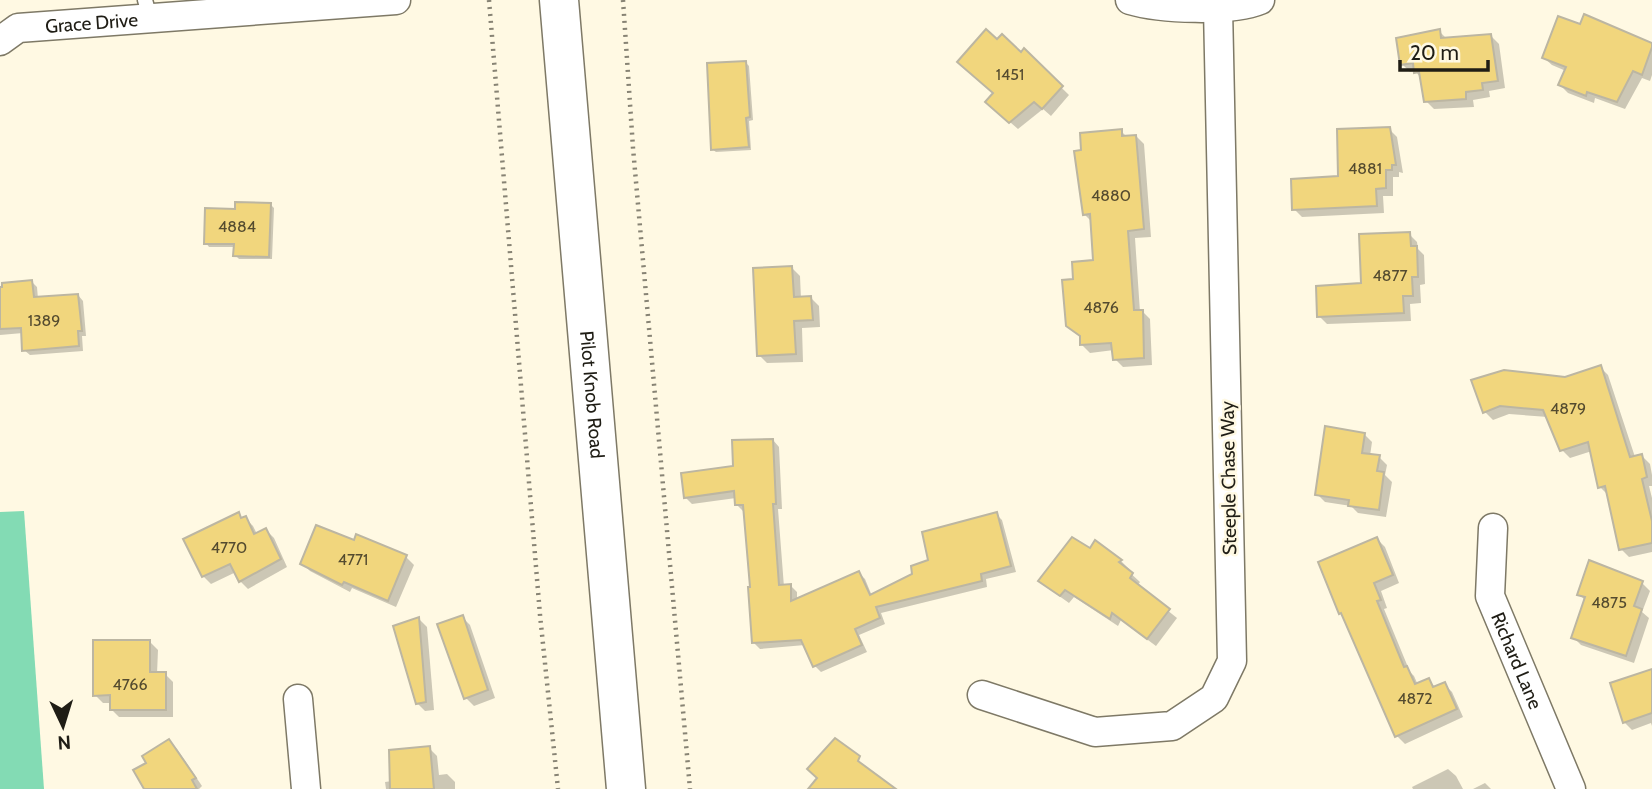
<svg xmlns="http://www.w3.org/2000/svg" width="1652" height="789" font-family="Cabin,sans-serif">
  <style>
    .green { fill: #83dbb4 }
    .shadow { fill: #0003 }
    .building { fill: #f1d67d; stroke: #bcb6a2; stroke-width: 2 }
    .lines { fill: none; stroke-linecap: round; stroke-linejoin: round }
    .service-casing { stroke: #7e7966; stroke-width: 17 }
    .minor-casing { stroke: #7e7966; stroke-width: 31 }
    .secondary-casing { stroke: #7e7966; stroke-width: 41 }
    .path { stroke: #878374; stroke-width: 4.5; stroke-dasharray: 2 5; stroke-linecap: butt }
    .service { stroke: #fff; stroke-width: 14 }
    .minor { stroke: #fff; stroke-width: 28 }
    .secondary { stroke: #fff; stroke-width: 38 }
    .labels { text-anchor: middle; stroke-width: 5; stroke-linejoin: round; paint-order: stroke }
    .number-label { font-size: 16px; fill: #544b2f }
    .street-label { font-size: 19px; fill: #1f1d15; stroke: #fff9e3 }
  </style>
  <rect width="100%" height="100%" fill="#fff9e3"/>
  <polygon class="green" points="24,511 44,789 0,789 0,512"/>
  <g class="shadow">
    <polygon points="1581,26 1652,45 1652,75 1650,81 1642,78 1625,109 1595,98 1594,103 1568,93 1560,85 1566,71 1552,65 1544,58"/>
    <polygon points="1439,31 1448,40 1491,36 1499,44 1505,88 1489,91 1490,97 1473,100 1474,107 1434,109 1426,101 1422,79 1415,71 1410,72 1402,64"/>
    <polygon points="997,41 1022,55 1024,51 1069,95 1051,116 1043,109 1018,129 996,110"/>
    <polygon points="745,62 749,66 753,120 749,121 751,150 716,152 712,149"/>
    <polygon points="1389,129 1397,137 1403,173 1399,172 1399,177 1393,177 1393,196 1383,196 1384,213 1302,217 1294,209 1340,178"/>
    <polygon points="1121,131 1127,137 1136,136 1144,144 1151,237 1135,238 1140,312 1142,311 1150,319 1152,365 1123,367 1115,359 1114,350 1090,353 1082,345 1082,338 1068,326 1075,280 1095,262 1092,222 1084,214 1083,152"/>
    <polygon points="271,205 274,208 272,259 239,259 235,255 235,247 209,247 206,243 236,211"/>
    <polygon points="1409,234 1417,242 1418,249 1424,255 1425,284 1420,285 1421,303 1410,304 1411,321 1327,324 1319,316 1363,285"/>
    <polygon points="792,268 800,276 801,299 811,298 819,306 820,327 802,328 803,362 767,363 759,355"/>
    <polygon points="32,282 37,287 38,299 78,295 83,301 86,336 82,336 83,351 30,355 24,350 23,333 0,335 0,289"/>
    <polygon points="1600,367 1608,375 1635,457 1642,456 1650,464 1652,475 1652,486 1649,486 1652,498 1652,552 1629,557 1621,549 1609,496 1600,487 1592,451 1570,458 1562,450 1548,417 1509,414 1493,420 1485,412 1473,382 1565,379"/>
    <polygon points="1364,434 1372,442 1370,456 1379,457 1387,465 1385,475 1392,482 1386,517 1358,513 1351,506 1325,502 1317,494"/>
    <polygon points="773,440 779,447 782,509 778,509 784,587 791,586 797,592 797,601 859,573 865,579 872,596 914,575 996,514 1002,520 1016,572 986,579 987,587 881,613 885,624 859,635 867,652 821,672 815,666 805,645 760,649 753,642 752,589 745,511 743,511 736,504 736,498 692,504 686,498 735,467"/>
    <polygon points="238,514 243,519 245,518 253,526 257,534 266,530 274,538 287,567 248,589 240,581 236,572 211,584 203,576"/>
    <polygon points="1377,539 1385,547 1399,583 1381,591 1387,608 1384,609 1410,672 1414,676 1418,685 1428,680 1436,688 1444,684 1452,692 1463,717 1405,744 1397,736 1345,617"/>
    <polygon points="355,542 406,557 414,565 396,607 352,588 350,592 310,571 302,563"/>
    <polygon points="1095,542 1121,561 1129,569 1127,570 1140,582 1137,586 1177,618 1156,646 1121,620 1118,626 1074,597 1069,603 1048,588 1040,581 1090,550"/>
    <polygon points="1642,583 1650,591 1642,612 1649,618 1634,663 1581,645 1573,637 1585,600 1579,594"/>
    <polygon points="462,617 470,625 495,698 474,706 466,698"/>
    <polygon points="419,619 427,627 434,710 425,711 417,703"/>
    <polygon points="150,642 158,650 157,674 165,674 173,682 173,717 119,717 111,709 111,703 103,703 95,695"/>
    <polygon points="1652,671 1652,726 1651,723 1632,730 1624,722"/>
    <polygon points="169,742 177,749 202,786 199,789 146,789"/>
    <polygon points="429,748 437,756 439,775 447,774 455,782 455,789 386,789 385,782 392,781"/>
    <polygon points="1448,769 1456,776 1463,789 1413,789 1412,787"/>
    <polygon points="1485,783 1491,789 1473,789"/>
  </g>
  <g class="building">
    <polygon points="1584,14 1652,43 1652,47 1642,75 1633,71 1617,102 1587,92 1586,96 1558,85 1566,67 1542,58 1558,16 1580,24"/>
    <polygon points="986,29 997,39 1002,34 1021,52 1024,48 1063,86 1042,109 1034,102 1009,123 985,102 993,93 957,62"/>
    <polygon points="1440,29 1441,38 1491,34 1498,81 1482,83 1483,90 1466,92 1466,99 1424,102 1419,72 1414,73 1413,63 1400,65 1396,38"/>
    <polygon points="746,61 750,117 746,118 749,147 711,150 707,63"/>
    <polygon points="1390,127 1396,165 1392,165 1392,170 1386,170 1386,188 1376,189 1377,206 1292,210 1291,179 1338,176 1337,129"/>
    <polygon points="1122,129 1122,136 1136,135 1144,229 1128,231 1134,310 1143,310 1144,358 1113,360 1111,343 1080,345 1080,336 1066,326 1062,280 1073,279 1072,262 1093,260 1090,214 1083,215 1074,151 1081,150 1080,133"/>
    <polygon points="235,202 271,203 269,257 233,256 234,244 204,244 205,208 235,209"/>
    <polygon points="1410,232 1411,246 1417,246 1418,277 1412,277 1413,296 1403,296 1404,313 1317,317 1316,286 1361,283 1359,234"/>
    <polygon points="792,266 794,297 811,296 813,320 794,321 796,354 757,356 753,268"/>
    <polygon points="32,280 34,297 78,294 82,331 78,331 79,346 22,351 21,328 0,329 0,287 2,287 2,283"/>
    <polygon points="1601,365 1630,457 1642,454 1647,477 1642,479 1652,521 1652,543 1619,550 1605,486 1598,488 1588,442 1560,451 1543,410 1500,406 1483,413 1471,380 1504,370 1565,377"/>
    <polygon points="1325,426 1365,433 1362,453 1380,455 1377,471 1384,472 1379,510 1348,506 1349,500 1315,495"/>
    <polygon points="773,439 776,504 773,504 779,585 791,584 791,601 859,571 870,595 912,574 911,566 928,560 922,532 997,512 1011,566 981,574 982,581 876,607 880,618 855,629 862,645 813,667 801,640 752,643 748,587 750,587 743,505 735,505 734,491 684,498 681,473 733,466 732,440"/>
    <polygon points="239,512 241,518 246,516 254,534 266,528 281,559 239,582 230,564 202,577 183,539"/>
    <polygon points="316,525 354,540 356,534 407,555 388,601 344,582 342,585 300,564"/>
    <polygon points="1072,537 1090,548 1095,540 1122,560 1119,562 1133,573 1130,578 1170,609 1147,639 1112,613 1110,619 1065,590 1060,596 1038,581"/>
    <polygon points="1377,537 1393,575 1374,583 1381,600 1377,601 1404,667 1407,666 1415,684 1429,678 1433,687 1445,682 1457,709 1395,737 1341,613 1339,614 1318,562"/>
    <polygon points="1589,560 1643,581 1634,606 1642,609 1626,656 1571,638 1585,597 1577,595"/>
    <polygon points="463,615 488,690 464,699 437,624"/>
    <polygon points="419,617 426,702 416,704 393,626"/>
    <polygon points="93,640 150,640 150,672 166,672 166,710 110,710 110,695 93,696"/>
    <polygon points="1652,669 1652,713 1623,723 1610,683"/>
    <polygon points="835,738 860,756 858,761 896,789 808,789 817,778 807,769"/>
    <polygon points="169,739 196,778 192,780 197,789 144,789 133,770 146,763 142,756"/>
    <polygon points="430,746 434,789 390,789 389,750"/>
  </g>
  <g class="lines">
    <defs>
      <polyline id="service" points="145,0 150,18"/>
      <g id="minor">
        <path d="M1130 0C1160 9 1231 12 1260 0"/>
        <path id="s1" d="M0 41 18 28 396 0"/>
        <path id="s2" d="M1493 528 1490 596 1571 789"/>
        <polyline points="982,695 1095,732 1172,726 1214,698 1232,661 1218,8"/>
        <polyline points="298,699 306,789"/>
      </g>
      <g id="secondary">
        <path id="s3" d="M559 0 626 789"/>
      </g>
    </defs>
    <use href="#service" class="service-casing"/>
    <use href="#minor" class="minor-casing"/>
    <use href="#secondary" class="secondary-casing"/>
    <g class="path">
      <polyline points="489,0 540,615 558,789"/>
      <polyline points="623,0 633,148 690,789"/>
    </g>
    <use href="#service" class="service"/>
    <use href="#minor" class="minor"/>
    <use href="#secondary" class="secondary"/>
  </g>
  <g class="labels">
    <g class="number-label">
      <text x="1010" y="80">1451</text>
      <text x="1365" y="174">4881</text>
      <text x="1111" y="201">4880</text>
      <text x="237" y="232">4884</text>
      <text x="1390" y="281">4877</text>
      <text x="1101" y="313">4876</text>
      <text x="44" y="326">1389</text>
      <text x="1568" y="414">4879</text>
      <text x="229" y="553">4770</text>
      <text x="353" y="565">4771</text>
      <text x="1609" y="608">4875</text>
      <text x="130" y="690">4766</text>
      <text x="1415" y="704">4872</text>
    </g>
    <g class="street-label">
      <text dy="7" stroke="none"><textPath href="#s1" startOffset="96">Grace Drive</textPath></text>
      <text dy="7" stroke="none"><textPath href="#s3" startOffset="396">Pilot Knob Road</textPath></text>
      <text transform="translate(1228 478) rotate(-91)" y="7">Steeple Chase Way</text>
      <text dy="7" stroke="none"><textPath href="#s2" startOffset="138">Richard Lane</textPath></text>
    </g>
  </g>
  <g transform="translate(63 726) rotate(176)" stroke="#fff9e3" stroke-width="5" paint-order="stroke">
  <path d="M0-5L12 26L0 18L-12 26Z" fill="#1f1d15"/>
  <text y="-10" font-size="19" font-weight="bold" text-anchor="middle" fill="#1f1d15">N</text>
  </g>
  <path d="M1400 60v10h88v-10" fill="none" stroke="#1f1d15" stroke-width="3.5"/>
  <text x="1410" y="60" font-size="21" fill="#1f1d15" stroke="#fff9e3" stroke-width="5" paint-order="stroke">20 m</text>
</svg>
